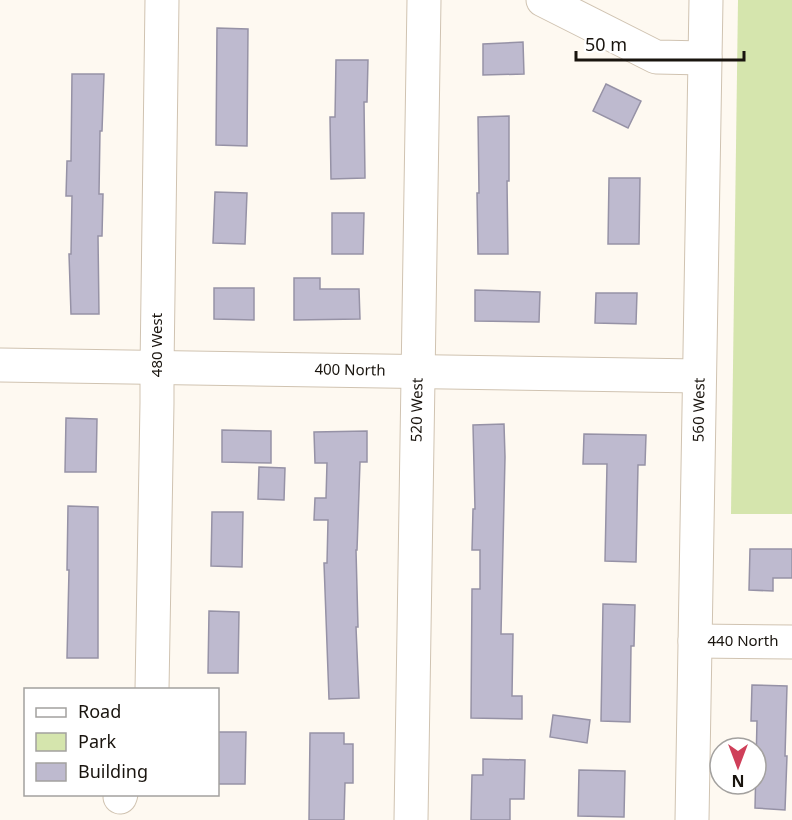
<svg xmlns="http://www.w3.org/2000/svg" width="792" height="820" font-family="'Noto Sans',sans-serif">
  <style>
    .green { fill: #d5e5ad }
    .building { fill: #bebacf; stroke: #9692a6; stroke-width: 1.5 }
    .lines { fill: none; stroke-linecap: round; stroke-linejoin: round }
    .minor-casing { stroke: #d0c3b1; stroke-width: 35 }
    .minor { stroke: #fff; stroke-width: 33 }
    .labels { text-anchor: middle; stroke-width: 6; stroke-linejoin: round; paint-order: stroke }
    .street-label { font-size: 15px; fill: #19140e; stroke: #fff }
  </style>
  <rect width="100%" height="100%" fill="#fef9f1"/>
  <polygon class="green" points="738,0 792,0 792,514 731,514"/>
  <g class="building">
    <polygon points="217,28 248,29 247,146 216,145"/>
    <polygon points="523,42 524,74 483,75 483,44"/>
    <polygon points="336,60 368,60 367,102 364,102 365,178 331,179 330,117 335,117"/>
    <polygon points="72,74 104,74 102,131 100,131 99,194 103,194 102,236 98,236 99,314 71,314 69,254 71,254 72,196 66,196 67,161 71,161"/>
    <polygon points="606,84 641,101 628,128 593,111"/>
    <polygon points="509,116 509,181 507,181 508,254 478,254 477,193 479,193 478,117"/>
    <polygon points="609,178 640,178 639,244 608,244"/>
    <polygon points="215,192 247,193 245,244 213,243"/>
    <polygon points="332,213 364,213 363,254 332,254"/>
    <polygon points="294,278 320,278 320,289 359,289 360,319 294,320"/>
    <polygon points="214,288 254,288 254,320 214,319"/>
    <polygon points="475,290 540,292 539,322 475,321"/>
    <polygon points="596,293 637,293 636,324 595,323"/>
    <polygon points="66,418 97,419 96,472 65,472"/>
    <polygon points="504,424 505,457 501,634 513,634 512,696 522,696 522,719 471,718 472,589 480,589 480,550 472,550 473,509 475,509 473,425"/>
    <polygon points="222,430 271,431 271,463 222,462"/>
    <polygon points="367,431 367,462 360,462 357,550 356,550 358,627 356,627 359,698 329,699 324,563 327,563 328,520 314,520 315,498 326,498 327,463 315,463 314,432"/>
    <polygon points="584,434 646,435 645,465 638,465 636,562 605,561 607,464 583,464"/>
    <polygon points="259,467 285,468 284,500 258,499"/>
    <polygon points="68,506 98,507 98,658 67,658 69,570 67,570"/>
    <polygon points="212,512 243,512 242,567 211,566"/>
    <polygon points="750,549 792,549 792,578 773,578 773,591 749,590"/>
    <polygon points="603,604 635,605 634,646 631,646 630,722 601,721"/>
    <polygon points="209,611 239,612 238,673 208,673"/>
    <polygon points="752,685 787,686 785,756 787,756 785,810 755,808 757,721 751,721"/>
    <polygon points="553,715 590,720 587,743 550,737"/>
    <polygon points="218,732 246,732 245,784 218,784"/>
    <polygon points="310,733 344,733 344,744 353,744 353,783 345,783 344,820 309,820"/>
    <polygon points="483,759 525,760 524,799 510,799 510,820 471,820 472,775 483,775"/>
    <polygon points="579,770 625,771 624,817 578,816"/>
  </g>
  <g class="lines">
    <defs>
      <g id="minor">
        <polyline points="543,0 656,57 705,58"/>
        <polyline points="0,365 699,376"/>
        <polyline points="695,641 792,642"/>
        <polyline points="152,690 157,403 157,368 162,0"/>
        <polyline points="120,797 121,794"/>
        <polyline points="411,820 424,0"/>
        <polyline points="692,820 706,0"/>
      </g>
    </defs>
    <use href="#minor" class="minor-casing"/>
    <use href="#minor" class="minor"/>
  </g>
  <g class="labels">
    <g class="street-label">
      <text transform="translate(157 345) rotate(-90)" y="5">480 West</text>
      <text transform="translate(350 370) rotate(1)" y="5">400 North</text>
      <text transform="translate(417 410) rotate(-89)" y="5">520 West</text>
      <text transform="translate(699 410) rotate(-89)" y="5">560 West</text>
      <text x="743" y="646">440 North</text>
    </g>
  </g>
  <rect x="24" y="688" width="195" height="108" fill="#ffffff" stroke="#a3a19f" stroke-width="1.5"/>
  <rect x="36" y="708" width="30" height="9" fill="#ffffff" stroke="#a3a19f" stroke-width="1.5"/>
  <text x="78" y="718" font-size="18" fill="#19140e">Road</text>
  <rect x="36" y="733" width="30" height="18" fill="#d5e5ad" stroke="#a3a19f" stroke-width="1.5"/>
  <text x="78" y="748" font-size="18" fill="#19140e">Park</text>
  <rect x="36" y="763" width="30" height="18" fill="#bebacf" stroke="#a3a19f" stroke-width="1.5"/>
  <text x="78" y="778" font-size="18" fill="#19140e">Building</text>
  <g transform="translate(738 766) rotate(180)"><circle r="28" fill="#ffffff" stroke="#a3a19f" stroke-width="1.5"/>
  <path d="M0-4.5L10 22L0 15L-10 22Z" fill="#cf3f59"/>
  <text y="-9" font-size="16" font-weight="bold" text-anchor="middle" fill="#19140e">N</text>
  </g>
  <path d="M576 51v9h168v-9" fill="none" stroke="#19140e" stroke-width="3"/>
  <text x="585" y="51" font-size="18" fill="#19140e" stroke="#ffffff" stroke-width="4.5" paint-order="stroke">50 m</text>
</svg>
